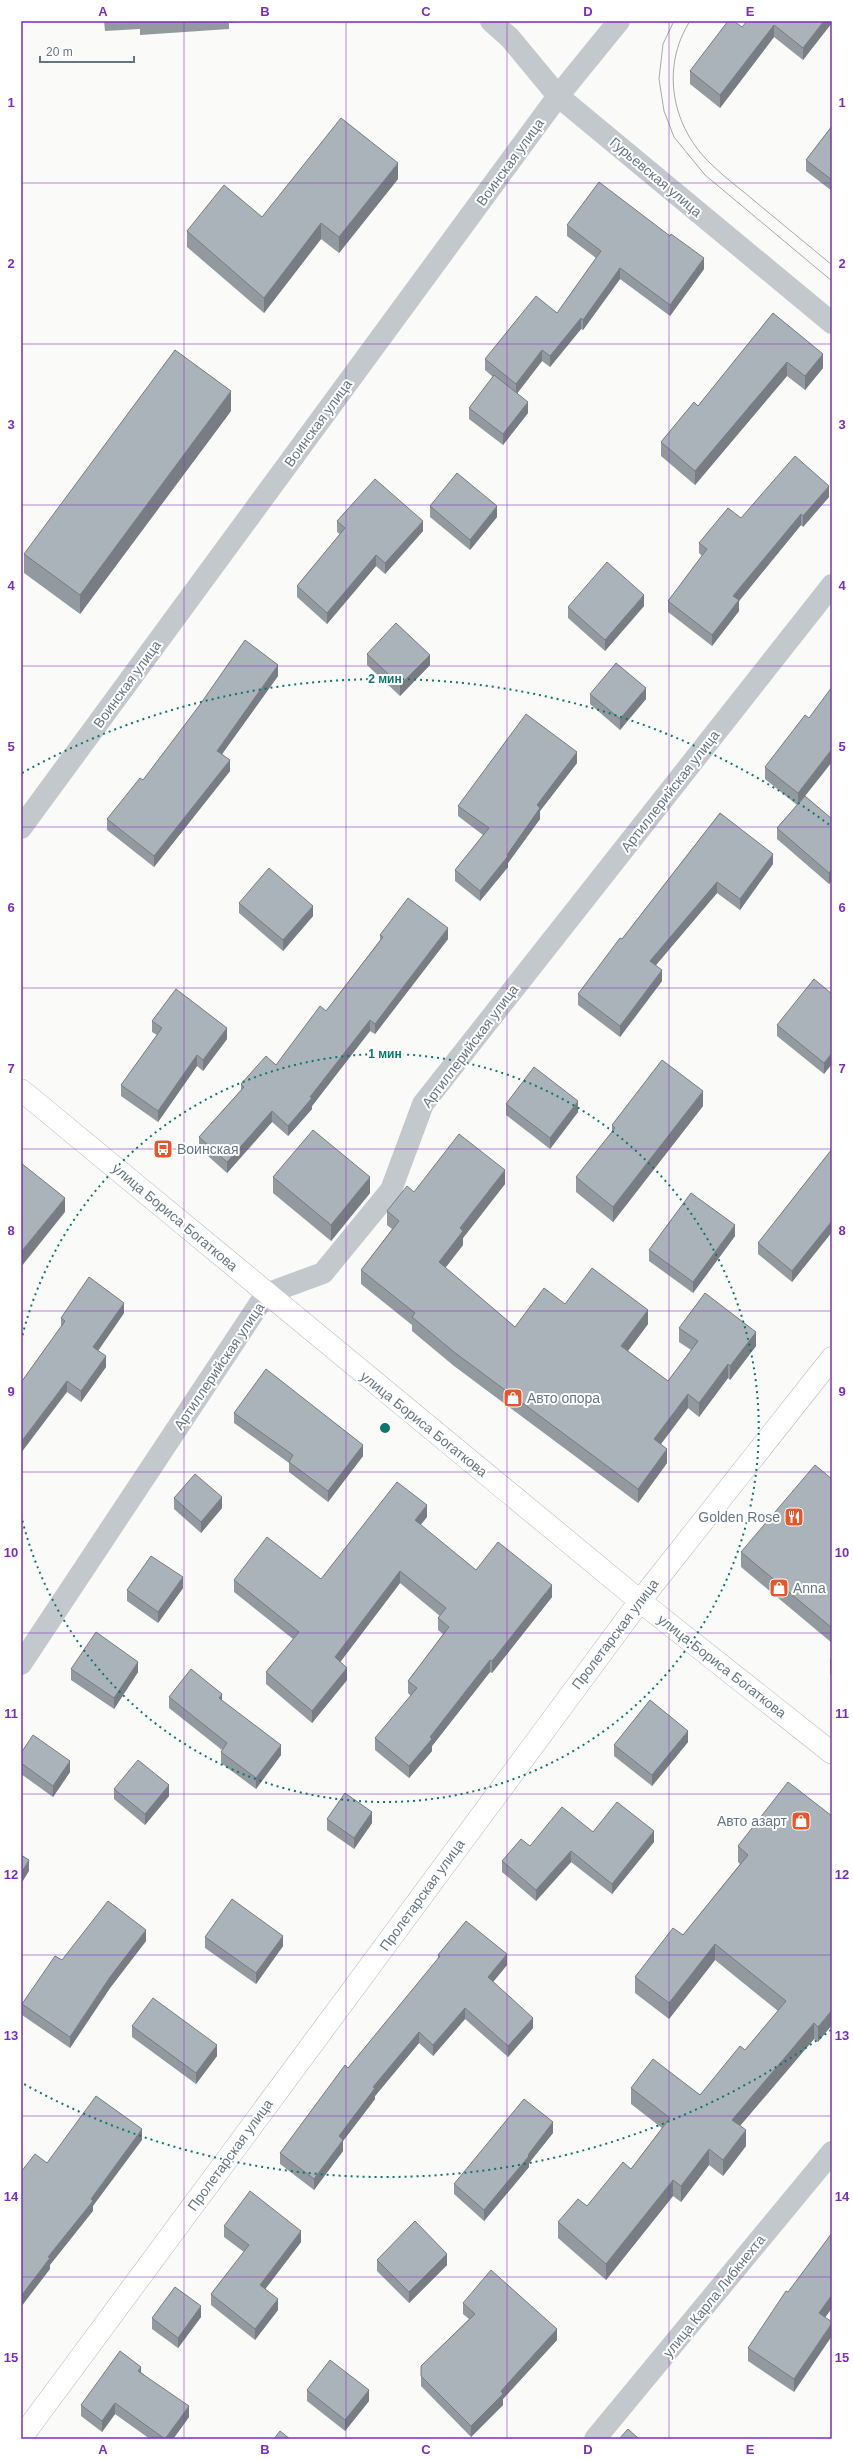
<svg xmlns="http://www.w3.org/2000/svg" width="853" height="2460" font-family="Helvetica,sans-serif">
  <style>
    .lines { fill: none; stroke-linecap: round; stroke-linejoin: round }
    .secondary-casing { stroke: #b3babf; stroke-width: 23 }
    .minor { stroke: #c3c8cc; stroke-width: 22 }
    .tertiary { stroke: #c3c8cc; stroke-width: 22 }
    .secondary { stroke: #fff; stroke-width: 22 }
    .tram { stroke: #a2aab0; stroke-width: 1 }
    .wall { fill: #929a9f }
    .shaded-wall { fill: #777d82 }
    .building { fill: #aab3b9; stroke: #777d82 }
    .grid { fill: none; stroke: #7b2cbf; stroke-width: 1; stroke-opacity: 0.55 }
    .ring { fill: none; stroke: #0f766e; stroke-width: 2; stroke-dasharray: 2 4 }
    .labels { text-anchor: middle; stroke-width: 4; stroke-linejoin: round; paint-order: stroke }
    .street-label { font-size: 14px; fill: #657683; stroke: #fff }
    .poi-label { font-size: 14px; fill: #657683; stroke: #fff; text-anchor: start }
    .centre { fill: #0f766e; stroke: #fff; stroke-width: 2 }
    .ring-label { font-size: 12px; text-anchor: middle; font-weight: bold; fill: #0f766e; stroke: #fff; stroke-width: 4; stroke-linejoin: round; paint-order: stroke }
    .neatline { fill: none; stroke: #7b2cbf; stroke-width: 1.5 }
    .grid-label { font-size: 13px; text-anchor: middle; font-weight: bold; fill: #7b2cbf }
  </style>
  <rect width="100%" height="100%" fill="#fafaf8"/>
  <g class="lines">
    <defs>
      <g id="secondary">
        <polyline points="21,1090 640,1601 832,1753"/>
        <polyline points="21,2438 640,1601 832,1358"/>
      </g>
    </defs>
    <use href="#secondary" class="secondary-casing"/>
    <g class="minor">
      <polyline points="21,1664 266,1294 323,1273 391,1190 423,1104 832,585"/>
      <polyline points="595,2439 832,2152"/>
    </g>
    <g class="tertiary">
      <polyline points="491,21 510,38 558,96 832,323"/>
      <polyline points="21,828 558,96 619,21"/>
    </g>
    <use href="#secondary" class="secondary"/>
    <g class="tram">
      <polyline points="674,21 663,44 659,79 664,111 674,137 705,175 832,281"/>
      <path d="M690 21C660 68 672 127 711 164 725 178 742 190 757 203 782 224 807 244 832 265"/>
    </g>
  </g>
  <g class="wall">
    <polygon points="104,21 256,21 229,23 229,29 140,35 140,29 105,31"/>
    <polygon points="832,21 803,60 774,37 720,108 690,84 690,71 742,27"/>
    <polygon points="832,126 832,191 806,171 806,160"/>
    <polygon points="398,179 339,253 321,239 264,313 187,247 187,231 262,217"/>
    <polygon points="567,225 704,269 670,316 620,279 583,330 581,329 550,367 542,361 517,393 528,413 503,445 469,419 469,408 493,377 485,370 485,359 557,313 596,258 567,236"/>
    <polygon points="773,313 823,368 805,390 787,376 695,485 661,456 661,442 698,406"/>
    <polygon points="231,411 80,614 24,573 24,554"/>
    <polygon points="829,497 803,527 801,525 739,601 739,611 712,646 668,612 668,601 702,556 699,553 699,543 741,518"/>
    <polygon points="430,506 497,517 470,550 430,517"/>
    <polygon points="337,521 423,531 385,574 376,566 327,624 297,597 297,586 340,534 337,532"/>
    <polygon points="644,606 605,651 568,618 568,607"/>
    <polygon points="367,654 430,665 400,696 367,665"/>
    <polygon points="278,676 222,754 230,771 154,867 107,830 107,819 143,780"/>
    <polygon points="590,694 646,699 620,730 590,704"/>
    <polygon points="577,763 540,811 540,819 508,863 508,867 480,901 455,881 455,870 483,835 458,816 458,806"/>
    <polygon points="765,767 805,796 832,819 832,880 829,884 777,839 777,828 797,805 765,779"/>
    <polygon points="720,813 773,864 740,910 717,893 656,965 662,981 620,1037 578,1005 578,994 622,939"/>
    <polygon points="239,903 313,916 283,951 239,913"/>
    <polygon points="380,935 448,939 375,1034 370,1031 312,1106 312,1109 288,1136 272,1122 227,1173 199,1148 199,1137 241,1090 241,1084 276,1065 326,1011 380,940"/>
    <polygon points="832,994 824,1074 777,1036 777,1025"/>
    <polygon points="152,1021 227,1039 203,1071 197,1066 158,1122 121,1096 121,1085 157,1035 152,1032"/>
    <polygon points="506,1104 578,1112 550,1149 506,1115"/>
    <polygon points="703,1106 613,1222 576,1192 576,1177 612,1132 612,1125"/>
    <polygon points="832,1149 832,1232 792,1282 758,1254 758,1243"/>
    <polygon points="273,1177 370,1193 331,1241 273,1193"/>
    <polygon points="505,1184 463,1238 463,1245 445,1268 515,1327 565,1304 648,1324 628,1351 668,1381 691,1350 679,1342 679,1328 756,1346 730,1380 728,1378 699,1417 688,1408 661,1444 667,1463 638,1503 454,1366 412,1331 412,1325 361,1284 361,1270 392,1229 387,1225 387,1211 414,1192"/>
    <polygon points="735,1236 693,1293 649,1261 649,1250"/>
    <polygon points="124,1313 98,1351 106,1367 81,1402 67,1392 22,1381 61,1327 61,1318"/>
    <polygon points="234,1413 363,1456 328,1502 289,1472 289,1463 234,1423"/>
    <polygon points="832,1479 832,1643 741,1567 741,1552"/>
    <polygon points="174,1498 222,1508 201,1533 174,1509"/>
    <polygon points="427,1517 420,1525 476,1570 552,1597 492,1673 490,1672 432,1746 432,1751 409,1778 375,1750 375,1738 411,1696 408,1693 408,1681 443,1634 438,1630 438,1618 440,1616 400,1583 340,1662 347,1680 312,1723 266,1684 266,1672 293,1639 234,1592 234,1580 321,1579"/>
    <polygon points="183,1588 158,1623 127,1601 127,1590"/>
    <polygon points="832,1657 832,1675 830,1674 830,1659"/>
    <polygon points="71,1669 138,1672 114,1709 71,1680"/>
    <polygon points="169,1697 281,1755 256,1789 221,1763 221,1752 222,1750 169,1708"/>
    <polygon points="688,1742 652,1786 614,1756 614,1745"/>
    <polygon points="21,1753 70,1772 53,1797 21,1774"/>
    <polygon points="114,1789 169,1796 145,1825 114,1799"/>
    <polygon points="832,1816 818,2042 814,2039 740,2126 746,2146 723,2176 709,2165 681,2202 673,2196 606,2280 558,2238 558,2222 587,2206 631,2169 662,2128 631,2104 631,2088 700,2095 745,2050 778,2011 715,1960 669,2019 635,1993 635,1977 683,1935 740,1864 738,1862 738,1846"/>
    <polygon points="327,1819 372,1823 354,1849 327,1830"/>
    <polygon points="593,1832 654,1842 612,1894 571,1862 536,1901 502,1872 502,1861 530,1846"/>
    <polygon points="205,1937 283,1946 256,1984 205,1948"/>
    <polygon points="146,1941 110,1988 70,2048 22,2015 22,2004 62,1960"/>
    <polygon points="438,1955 507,1965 493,1982 533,2028 508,2057 465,2019 433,2056 419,2043 375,2096 375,2099 343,2141 343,2151 314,2190 280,2164 280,2153 348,2068 438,1959"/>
    <polygon points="132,2026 217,2056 196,2084 132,2037"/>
    <polygon points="553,2133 529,2163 529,2167 484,2221 454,2194 454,2184"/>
    <polygon points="224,2226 301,2242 265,2289 278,2310 255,2340 211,2305 211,2294 244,2252 224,2237"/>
    <polygon points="832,2233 832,2308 825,2317 794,2392 748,2361 748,2348"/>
    <polygon points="377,2260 447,2265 409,2303 377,2271"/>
    <polygon points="463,2303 557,2340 503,2399 503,2405 471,2437 421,2386 421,2366 469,2319 463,2314"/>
    <polygon points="201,2317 178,2348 152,2329 152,2318"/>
    <polygon points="141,2372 189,2417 173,2439 150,2439 115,2414 102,2432 81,2416 81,2405"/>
    <polygon points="307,2390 369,2401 345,2431 307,2401"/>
  </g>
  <g class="shaded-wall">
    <polygon points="824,21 832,21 832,23 803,60 803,48"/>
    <polygon points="774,25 774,37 720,108 720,95"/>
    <polygon points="398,163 398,179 339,253 339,237"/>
    <polygon points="321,223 321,239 264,313 264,298"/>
    <polygon points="704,258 704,269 670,316 670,305"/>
    <polygon points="620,268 620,279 583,330 583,320"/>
    <polygon points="581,318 581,329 550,367 550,356"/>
    <polygon points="542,350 542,361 516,395 516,384"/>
    <polygon points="823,354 823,368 805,390 805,376"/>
    <polygon points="787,362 787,376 695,485 695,471"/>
    <polygon points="231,391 231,411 80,614 80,595"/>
    <polygon points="528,402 528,413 503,445 503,434"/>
    <polygon points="829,486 829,497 803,527 803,516"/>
    <polygon points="497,506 497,517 470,550 470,540"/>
    <polygon points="801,514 801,525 739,601 739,611 712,646 712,635 733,596"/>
    <polygon points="423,521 423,531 385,574 385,563"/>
    <polygon points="376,555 376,566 327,624 327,613"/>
    <polygon points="644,595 644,606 605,651 605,640"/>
    <polygon points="430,655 430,665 400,696 400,685"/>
    <polygon points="278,665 278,676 217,761 217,751"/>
    <polygon points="646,688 646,699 620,730 620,719"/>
    <polygon points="832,749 832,762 798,805 798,793"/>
    <polygon points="577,752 577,763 540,811 540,819 508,863 508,867 480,901 480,891 507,855 537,805"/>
    <polygon points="230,760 230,771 154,867 154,856"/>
    <polygon points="773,854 773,864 740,910 740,899"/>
    <polygon points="832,869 832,880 829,884 829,873"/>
    <polygon points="717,882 717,893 650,972 650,961"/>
    <polygon points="313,906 313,916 283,951 283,940"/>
    <polygon points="448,928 448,939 375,1034 375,1024"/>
    <polygon points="662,970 662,981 620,1037 620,1026"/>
    <polygon points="370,1020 370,1031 312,1106 312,1109 288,1136 288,1126 310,1097"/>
    <polygon points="227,1028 227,1039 203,1071 203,1060"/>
    <polygon points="832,1053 832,1064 824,1074 824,1063"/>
    <polygon points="197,1055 197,1066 158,1122 158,1111"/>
    <polygon points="703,1091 703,1106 613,1222 613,1207"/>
    <polygon points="578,1101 578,1112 550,1149 550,1138"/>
    <polygon points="272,1111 272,1122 227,1173 227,1162"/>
    <polygon points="505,1170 505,1184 463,1238 463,1245 439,1276 439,1262 460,1228"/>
    <polygon points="370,1177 370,1193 331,1241 331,1225"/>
    <polygon points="65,1198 65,1212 21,1267 21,1252"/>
    <polygon points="832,1221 832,1232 792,1282 792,1271"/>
    <polygon points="735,1225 735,1236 693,1293 693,1282"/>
    <polygon points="124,1303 124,1313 93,1358 93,1347"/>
    <polygon points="648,1310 648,1324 621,1360 621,1346"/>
    <polygon points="756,1332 756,1346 730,1380 730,1366"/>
    <polygon points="106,1356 106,1367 81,1402 81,1391"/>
    <polygon points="728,1364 728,1378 699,1417 699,1403"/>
    <polygon points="67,1381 67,1392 21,1453 21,1442"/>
    <polygon points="688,1394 688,1408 654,1453 654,1439"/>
    <polygon points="363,1445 363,1456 328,1502 328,1491"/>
    <polygon points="667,1449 667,1463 638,1503 638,1489"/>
    <polygon points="222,1497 222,1508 201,1533 201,1522"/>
    <polygon points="427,1505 427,1517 415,1532 415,1520"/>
    <polygon points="400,1571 400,1583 335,1669 335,1657"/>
    <polygon points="183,1577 183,1588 158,1623 158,1612"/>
    <polygon points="552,1585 552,1597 492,1673 492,1661"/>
    <polygon points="490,1660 490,1672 432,1746 432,1751 409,1778 409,1766 430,1737"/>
    <polygon points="138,1662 138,1672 114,1709 114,1698"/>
    <polygon points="347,1668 347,1680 312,1723 312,1711"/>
    <polygon points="222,1694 222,1705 219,1698"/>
    <polygon points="688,1731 688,1742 652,1786 652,1775"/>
    <polygon points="281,1745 281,1755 256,1789 256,1778"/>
    <polygon points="70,1761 70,1772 53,1797 53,1786"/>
    <polygon points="169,1785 169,1796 145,1825 145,1814"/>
    <polygon points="372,1812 372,1823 354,1849 354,1838"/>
    <polygon points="654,1831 654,1842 612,1894 612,1884"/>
    <polygon points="571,1851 571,1862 536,1901 536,1890"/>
    <polygon points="29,1860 29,1871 21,1884 21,1873"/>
    <polygon points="146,1930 146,1941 110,1988 70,2048 70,2037 110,1977"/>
    <polygon points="283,1936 283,1946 256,1984 256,1973"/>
    <polygon points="715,1944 715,1960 669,2019 669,2003"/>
    <polygon points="507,1954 507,1965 488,1988 488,1977"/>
    <polygon points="465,2008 465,2019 433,2056 433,2045"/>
    <polygon points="832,2010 832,2025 818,2042 818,2027"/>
    <polygon points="533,2018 533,2028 508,2057 508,2046"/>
    <polygon points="814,2023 814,2039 732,2135 732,2120"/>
    <polygon points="419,2032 419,2043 375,2096 375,2099 343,2141 343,2151 314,2190 314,2179 339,2136 373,2087"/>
    <polygon points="217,2045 217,2056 196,2084 196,2073"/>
    <polygon points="553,2122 553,2133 529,2163 529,2167 484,2221 484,2210"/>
    <polygon points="142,2129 142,2140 93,2206 93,2211 50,2265 50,2269 21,2307 21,2296 48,2257"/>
    <polygon points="746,2130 746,2146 723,2176 723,2160"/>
    <polygon points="709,2149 709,2165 681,2202 681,2186"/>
    <polygon points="673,2180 673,2196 606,2280 606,2264"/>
    <polygon points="301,2231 301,2242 260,2296 260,2285"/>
    <polygon points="447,2254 447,2265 409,2303 409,2292"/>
    <polygon points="832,2295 832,2308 819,2326 819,2313"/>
    <polygon points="278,2299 278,2310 255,2340 255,2329"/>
    <polygon points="201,2306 201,2317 178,2348 178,2338"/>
    <polygon points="832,2323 832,2336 794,2392 794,2379"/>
    <polygon points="557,2329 557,2340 503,2399 503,2405 471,2437 471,2426 501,2391"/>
    <polygon points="141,2367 141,2378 138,2371"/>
    <polygon points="369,2390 369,2401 345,2431 345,2420"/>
    <polygon points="115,2403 115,2414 102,2432 102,2421"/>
    <polygon points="189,2406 189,2417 173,2439 165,2439"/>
  </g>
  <g class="building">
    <polygon points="728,21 734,21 742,27 747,21 824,21 803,48 774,25 720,95 690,71"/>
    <polygon points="341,118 398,163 339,237 321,223 264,298 187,231 224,185 262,217"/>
    <polygon points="832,126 832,180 806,160"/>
    <polygon points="599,182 670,236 671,234 704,258 670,305 620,268 583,320 581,318 550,356 542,350 516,384 485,359 536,296 557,313 601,251 567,225"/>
    <polygon points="773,313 823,354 805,376 787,362 695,471 661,442 694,402 698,406"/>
    <polygon points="175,350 231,391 80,595 24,554"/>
    <polygon points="494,375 528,402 503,434 469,408"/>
    <polygon points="795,456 829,486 803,516 801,514 733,596 739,600 712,635 668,601 707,549 699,543 728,508 741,518"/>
    <polygon points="457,473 497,506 470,540 430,506"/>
    <polygon points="375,479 423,521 385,563 376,555 327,613 297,586 345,528 337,521"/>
    <polygon points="607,562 644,595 605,640 568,607"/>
    <polygon points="396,623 430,655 400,685 367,654"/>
    <polygon points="245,640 278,665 217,751 230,760 154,856 107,819 140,778 143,780 199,706"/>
    <polygon points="616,663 646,688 620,719 590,694"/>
    <polygon points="832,687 832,749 798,793 765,767 805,715 809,718"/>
    <polygon points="526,714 577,752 537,805 540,808 507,855 508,856 480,891 455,870 489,828 458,806"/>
    <polygon points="805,796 832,819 832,869 829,873 777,828"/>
    <polygon points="720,813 773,854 740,899 717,882 650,961 662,970 620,1026 578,994 620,938 622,939"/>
    <polygon points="269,868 313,906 283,940 239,903"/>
    <polygon points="408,898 448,928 375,1024 370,1020 310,1097 312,1098 288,1126 272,1111 227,1162 199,1137 244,1087 241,1084 266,1056 276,1065 320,1006 326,1011 383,937 380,935"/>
    <polygon points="814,979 832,994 832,1053 824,1063 777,1025"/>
    <polygon points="176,989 227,1028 203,1060 197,1055 158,1111 121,1085 162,1028 152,1021"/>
    <polygon points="662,1060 703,1091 613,1207 576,1177 615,1128 612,1125"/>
    <polygon points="534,1067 578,1101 550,1138 506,1104"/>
    <polygon points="313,1130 370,1177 331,1225 273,1177"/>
    <polygon points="459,1134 505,1170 460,1228 463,1231 439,1262 515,1327 544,1288 565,1304 592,1268 648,1310 621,1346 668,1381 698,1341 679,1328 705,1293 756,1332 730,1366 728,1364 699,1403 688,1394 654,1439 667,1449 638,1489 454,1352 412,1317 415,1313 361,1270 399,1221 387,1211 407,1186 414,1192"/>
    <polygon points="832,1149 832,1221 792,1271 758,1243"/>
    <polygon points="21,1163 65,1198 21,1252"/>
    <polygon points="691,1193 735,1225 693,1282 649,1250"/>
    <polygon points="89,1277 124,1303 93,1347 106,1356 81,1391 67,1381 21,1442 21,1380 22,1381 65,1321 61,1318"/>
    <polygon points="266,1369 363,1445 328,1491 289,1462 293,1455 234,1413"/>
    <polygon points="815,1465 832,1479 832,1628 741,1552"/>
    <polygon points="195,1474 222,1497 201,1522 174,1498"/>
    <polygon points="397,1482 427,1505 415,1520 476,1570 498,1542 552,1585 492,1661 490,1660 430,1737 432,1739 409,1766 375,1738 417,1688 408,1681 449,1627 438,1618 446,1608 400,1571 335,1657 347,1668 312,1711 266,1672 299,1632 234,1580 267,1537 321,1579"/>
    <polygon points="151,1556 183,1577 158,1612 127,1590"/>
    <polygon points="96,1632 138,1662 114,1698 71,1669"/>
    <polygon points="191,1669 222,1694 219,1698 281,1745 256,1778 221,1752 227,1743 169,1697"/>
    <polygon points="650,1700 688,1731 652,1775 614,1745"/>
    <polygon points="33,1735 70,1761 53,1786 21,1763 21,1753"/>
    <polygon points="138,1760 169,1785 145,1814 114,1789"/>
    <polygon points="788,1782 832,1816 832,2010 818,2027 814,2023 732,2120 746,2130 723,2160 709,2149 681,2186 673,2180 606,2264 558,2222 578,2199 587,2206 623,2162 631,2169 670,2118 631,2088 653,2059 700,2095 740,2046 745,2050 786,2001 715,1944 669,2003 635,1977 673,1928 683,1935 748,1855 738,1846"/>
    <polygon points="345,1793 372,1812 354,1838 327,1819"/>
    <polygon points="617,1802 654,1831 612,1884 571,1851 536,1890 502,1861 521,1839 530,1846 562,1807 593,1832"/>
    <polygon points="21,1855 29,1860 21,1873"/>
    <polygon points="232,1899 283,1936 256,1973 205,1937"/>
    <polygon points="108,1901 146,1930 110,1977 70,2037 22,2004 55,1956 62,1960"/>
    <polygon points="466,1921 507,1954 488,1977 533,2018 508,2046 465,2008 433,2045 419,2032 373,2087 375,2088 339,2136 343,2140 314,2179 280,2153 345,2065 348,2068 440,1956 438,1955"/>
    <polygon points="153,1998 217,2045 196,2073 132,2026"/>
    <polygon points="96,2096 142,2129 91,2199 93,2201 48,2257 50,2258 21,2296 21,2172 35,2154 47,2163"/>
    <polygon points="524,2099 553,2122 528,2155 529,2156 484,2210 454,2184"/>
    <polygon points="250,2191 301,2231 260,2285 278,2299 255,2329 211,2294 249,2245 224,2226"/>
    <polygon points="415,2221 447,2254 409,2292 377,2260"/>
    <polygon points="832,2233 832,2295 819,2313 832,2322 832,2323 794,2379 748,2348 786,2291 788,2292"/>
    <polygon points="491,2270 557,2329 501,2391 503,2394 471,2426 421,2376 421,2366 475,2314 463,2303"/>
    <polygon points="175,2287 201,2306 178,2338 152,2318"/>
    <polygon points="120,2351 141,2367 138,2371 189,2406 165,2439 115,2403 102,2421 81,2405"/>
    <polygon points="330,2360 369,2390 345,2420 307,2390"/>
    <polygon points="628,2429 639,2439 619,2439"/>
    <polygon points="280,2431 290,2439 274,2439"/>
  </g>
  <path class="grid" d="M184 21V2439M346 21V2439M507 21V2439M669 21V2439M21 183H832M21 344H832M21 505H832M21 666H832M21 827H832M21 988H832M21 1149H832M21 1311H832M21 1472H832M21 1633H832M21 1794H832M21 1955H832M21 2116H832M21 2277H832"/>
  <g class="ring">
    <path d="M21 1341A374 374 0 1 1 21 1515"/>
    <path d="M831 2030A749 749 0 0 1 22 2083M22 773A749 749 0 0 1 831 826"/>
  </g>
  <defs>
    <symbol id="bus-square" viewBox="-11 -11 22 22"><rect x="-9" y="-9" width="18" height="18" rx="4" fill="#e4572e" stroke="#fff"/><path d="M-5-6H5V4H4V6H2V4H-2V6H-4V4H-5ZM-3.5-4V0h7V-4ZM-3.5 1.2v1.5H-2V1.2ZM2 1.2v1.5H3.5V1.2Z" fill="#fff"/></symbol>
    <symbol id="shop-square" viewBox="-11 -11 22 22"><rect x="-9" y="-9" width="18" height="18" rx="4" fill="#e4572e" stroke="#fff"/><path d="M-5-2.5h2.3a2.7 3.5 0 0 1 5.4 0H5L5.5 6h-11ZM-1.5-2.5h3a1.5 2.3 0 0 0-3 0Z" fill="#fff"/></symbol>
    <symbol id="restaurant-square" viewBox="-11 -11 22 22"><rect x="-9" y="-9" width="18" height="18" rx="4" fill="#e4572e" stroke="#fff"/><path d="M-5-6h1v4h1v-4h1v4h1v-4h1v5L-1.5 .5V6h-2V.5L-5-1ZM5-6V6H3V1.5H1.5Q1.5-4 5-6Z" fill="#fff"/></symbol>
  </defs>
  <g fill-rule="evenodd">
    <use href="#bus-square" x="152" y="1138" width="22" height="22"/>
    <use href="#shop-square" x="502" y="1387" width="22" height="22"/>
    <use href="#restaurant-square" x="783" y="1506" width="22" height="22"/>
    <use href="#shop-square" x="768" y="1577" width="22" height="22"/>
    <use href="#shop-square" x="790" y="1810" width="22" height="22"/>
  </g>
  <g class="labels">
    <g class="street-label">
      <text transform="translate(510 162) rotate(-54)" y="5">Воинская улица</text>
      <text transform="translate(656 177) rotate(40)" y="5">Гурьевская улица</text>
      <text transform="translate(318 423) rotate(-54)" y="5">Воинская улица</text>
      <text transform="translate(127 684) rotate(-54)" y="5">Воинская улица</text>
      <text transform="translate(670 791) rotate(-52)" y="5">Артиллерийская улица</text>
      <text transform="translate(470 1046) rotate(-53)" y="5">Артиллерийская улица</text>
      <text transform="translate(175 1217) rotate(40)" y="5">улица Бориса Богаткова</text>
      <text transform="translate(219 1366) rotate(-56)" y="5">Артиллерийская улица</text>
      <text transform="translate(424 1424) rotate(39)" y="5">улица Бориса Богаткова</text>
      <text transform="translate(615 1634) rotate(-53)" y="5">Пролетарская улица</text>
      <text transform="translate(722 1666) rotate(38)" y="5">улица Бориса Богаткова</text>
      <text transform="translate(422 1895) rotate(-54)" y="5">Пролетарская улица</text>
      <text transform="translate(230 2155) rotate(-54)" y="5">Пролетарская улица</text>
      <text transform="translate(714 2296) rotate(-51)" y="5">улица Карла Либкнехта</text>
    </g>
    <g class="poi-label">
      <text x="177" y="1154">Воинская</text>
      <text x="527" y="1403">Авто опора</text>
      <text x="780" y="1522" text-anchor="end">Golden Rose</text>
      <text x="793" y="1593">Anna</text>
      <text x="787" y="1826" text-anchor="end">Авто азарт</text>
    </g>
  </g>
  <circle cx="385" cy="1428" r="6" class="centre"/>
  <g class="ring-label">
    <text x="385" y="683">2 мин</text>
    <text x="385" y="1058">1 мин</text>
  </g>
  <rect width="853" height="2460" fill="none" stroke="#ffffff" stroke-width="44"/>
  <path d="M40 56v6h94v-6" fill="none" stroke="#657683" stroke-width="2"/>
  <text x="46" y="56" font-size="12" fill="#657683" stroke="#ffffff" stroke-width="3" paint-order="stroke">20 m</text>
  <rect x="22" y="22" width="809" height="2416" class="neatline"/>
  <g class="grid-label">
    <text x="103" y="16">A</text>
    <text x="265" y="16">B</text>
    <text x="426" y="16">C</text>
    <text x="588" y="16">D</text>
    <text x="750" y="16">E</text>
    <text x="11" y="107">1</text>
    <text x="842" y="107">1</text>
    <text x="11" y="268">2</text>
    <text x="842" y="268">2</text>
    <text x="11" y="429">3</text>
    <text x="842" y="429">3</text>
    <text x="11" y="590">4</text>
    <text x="842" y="590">4</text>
    <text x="11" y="751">5</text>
    <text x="842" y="751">5</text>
    <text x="11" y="912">6</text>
    <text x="842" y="912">6</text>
    <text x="11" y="1073">7</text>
    <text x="842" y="1073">7</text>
    <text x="11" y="1235">8</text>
    <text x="842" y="1235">8</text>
    <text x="11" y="1396">9</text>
    <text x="842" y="1396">9</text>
    <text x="11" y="1557">10</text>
    <text x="842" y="1557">10</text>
    <text x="11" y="1718">11</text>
    <text x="842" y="1718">11</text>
    <text x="11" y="1879">12</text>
    <text x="842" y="1879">12</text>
    <text x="11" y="2040">13</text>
    <text x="842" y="2040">13</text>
    <text x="11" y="2201">14</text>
    <text x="842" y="2201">14</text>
    <text x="11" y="2362">15</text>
    <text x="842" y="2362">15</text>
    <text x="103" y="2454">A</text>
    <text x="265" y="2454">B</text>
    <text x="426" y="2454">C</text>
    <text x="588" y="2454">D</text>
    <text x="750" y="2454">E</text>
  </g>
</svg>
